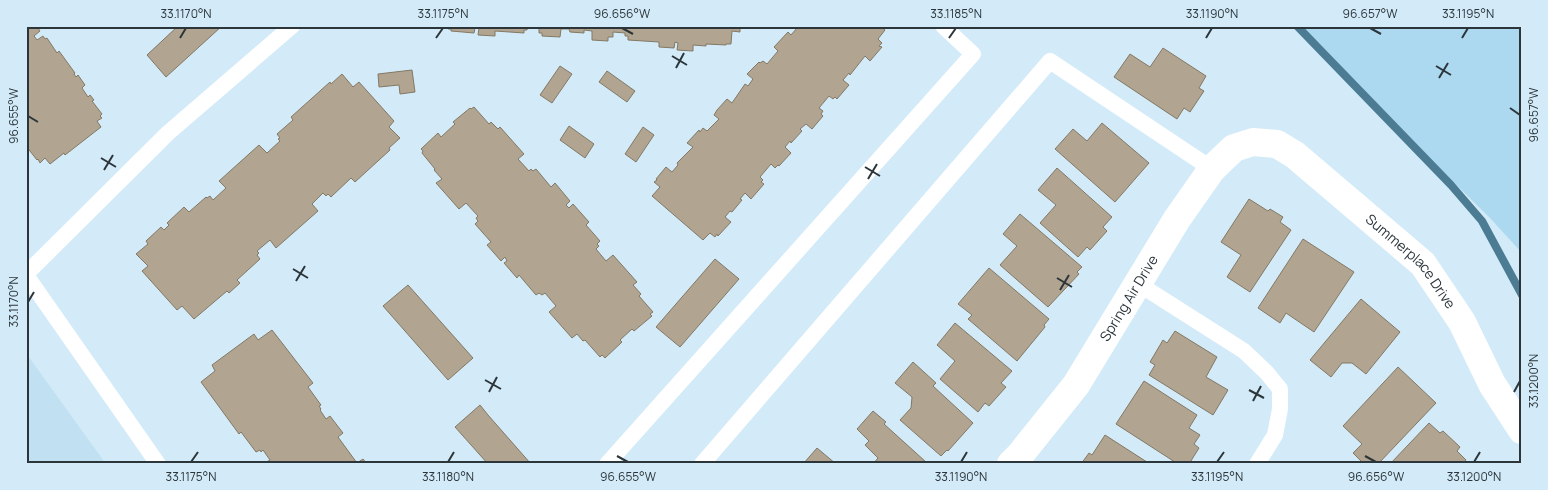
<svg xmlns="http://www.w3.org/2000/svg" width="1548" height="490" font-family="Manrope,sans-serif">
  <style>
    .built { fill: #c1e1f2 }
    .green { fill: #acd9f0 }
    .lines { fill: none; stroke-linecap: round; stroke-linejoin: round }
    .stream { stroke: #4c7c93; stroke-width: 8 }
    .building { fill: #b1a591; stroke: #837865 }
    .service { stroke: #fff; stroke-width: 16 }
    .minor { stroke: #fff; stroke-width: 28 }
    .ticks { fill: none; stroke: #2b353a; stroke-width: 2 }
    .labels { text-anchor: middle; stroke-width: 4.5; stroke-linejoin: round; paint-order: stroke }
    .street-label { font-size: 14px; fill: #2b353a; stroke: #d3ebf8 }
    .neatline { fill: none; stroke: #2b353a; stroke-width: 2 }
    .ticks-label { font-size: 12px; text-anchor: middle; fill: #2b353a }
  </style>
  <rect width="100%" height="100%" fill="#d3ebf8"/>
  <polygon class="built" points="26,353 106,464 26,464"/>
  <polygon class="green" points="1295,26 1522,26 1522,253 1490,218"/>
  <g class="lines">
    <polyline class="stream" points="1297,26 1451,185 1482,221 1522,295"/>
  </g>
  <g class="building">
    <polygon points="26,26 39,26 38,28 40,31 34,36 37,40 43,36 45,39 47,38 57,53 59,51 75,73 74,74 76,77 78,75 85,85 82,88 88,97 90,95 94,100 92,101 102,114 100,116 102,118 97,121 101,127 65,155 64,153 50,164 45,158 40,163 38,159 37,160 26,146"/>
    <polygon points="178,26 222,26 166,77 147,55"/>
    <polygon points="448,26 528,26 527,30 524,30 524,33 495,31 495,36 478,35 479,28 475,28 474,33 451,31 451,29 448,29"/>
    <polygon points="529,26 740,26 740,32 732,31 731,44 726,44 726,45 706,44 706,46 693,45 693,51 677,50 678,43 675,42 674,48 659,47 659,42 628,40 628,36 625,36 625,33 613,32 613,37 608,37 608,41 592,40 592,31 584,30 584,33 570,32 569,29 561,29 560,37 542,36 542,33 539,33 539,27"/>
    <polygon points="880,26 885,30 878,39 882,43 879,46 882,47 870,61 865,56 850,75 849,73 843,80 849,85 837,99 835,97 833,99 829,96 819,108 823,111 821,114 823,116 812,129 806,124 800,129 802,131 791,143 790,141 785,147 791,153 779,166 778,165 775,168 771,164 760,177 763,180 761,182 764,184 751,199 745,193 740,199 742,200 732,212 730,211 725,217 731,222 718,236 717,234 715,237 710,233 703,240 652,196 660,187 654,182 657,180 656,179 666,167 672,172 678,165 677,163 693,147 687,143 699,130 700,132 703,128 707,131 719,119 714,115 717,110 727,99 732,103 745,84 748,86 753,79 747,74 759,62 760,63 763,61 767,64 778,51 774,47 788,32 791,35 797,28 796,26"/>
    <polygon points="1163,48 1206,76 1199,88 1204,91 1190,112 1184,108 1177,119 1114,77 1130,54 1150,67"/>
    <polygon points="560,66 572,74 552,103 540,95"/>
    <polygon points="412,70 415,92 400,94 399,85 379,87 378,74"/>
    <polygon points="607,71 635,91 627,102 599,82"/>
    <polygon points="342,74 353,87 359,82 394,121 389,127 400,138 389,148 390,150 355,182 351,178 331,197 328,194 326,196 323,193 312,204 318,211 276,248 270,240 257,251 259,253 257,255 260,259 237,280 240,283 229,293 227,291 194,319 182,306 177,310 142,271 148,266 136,254 148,244 146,241 161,227 164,230 169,225 167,223 184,207 189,212 206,197 207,198 210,196 213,200 226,188 219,181 259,145 267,153 280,141 278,139 280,138 277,134 293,120 291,117 330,82 331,84"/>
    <polygon points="474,107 489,124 491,122 498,129 500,127 524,154 518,159 529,171 531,169 533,171 536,169 551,187 555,183 570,201 566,205 569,208 573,204 589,222 586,225 600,241 597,244 599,246 596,249 606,261 613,255 637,282 633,285 641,294 639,296 653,312 650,314 652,316 634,331 632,329 620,340 622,342 605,358 602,355 600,357 585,340 583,341 577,334 572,338 549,312 556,306 545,293 542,295 539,293 536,295 519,275 517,278 504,263 507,261 505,257 501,261 487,245 491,242 475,224 478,221 476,218 478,216 466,203 459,209 436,183 442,179 434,170 435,169 422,153 423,151 421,149 438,133 441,137 455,124 453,122 470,108 471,109"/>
    <polygon points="1102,123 1149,163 1115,202 1055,149 1073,129 1087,141"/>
    <polygon points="569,126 594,144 585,158 560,140"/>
    <polygon points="643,127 654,135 636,162 625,154"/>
    <polygon points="1057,168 1112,217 1103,227 1107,231 1090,250 1087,247 1078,257 1040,223 1056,205 1038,190"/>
    <polygon points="1249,199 1268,211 1270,209 1283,217 1280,222 1291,230 1250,292 1227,277 1241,255 1221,242"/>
    <polygon points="1020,214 1082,267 1077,272 1079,274 1048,307 1000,265 1017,246 1003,234"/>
    <polygon points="1303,239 1354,272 1314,332 1286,313 1280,323 1258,308"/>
    <polygon points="715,259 739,279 680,347 656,327"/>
    <polygon points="989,268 1049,319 1044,325 1045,327 1017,361 968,319 972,315 958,304"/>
    <polygon points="408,285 473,358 448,380 383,306"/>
    <polygon points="1361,299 1400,332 1366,374 1352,363 1342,363 1331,377 1310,360"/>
    <polygon points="955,323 1012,371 1001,383 1006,387 989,406 985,403 978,412 940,379 955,361 937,345"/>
    <polygon points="272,330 313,383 308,387 321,405 319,406 321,409 320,410 326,419 330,416 343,433 338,437 357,463 363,459 367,464 263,464 270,460 263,450 261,452 260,450 256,452 241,432 239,434 201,382 215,371 212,365 254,334 258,340"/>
    <polygon points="1175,331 1217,357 1206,377 1228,390 1213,415 1149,375 1155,365 1150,362 1163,340 1167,343"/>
    <polygon points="913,362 936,383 933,386 973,423 948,451 947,450 941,456 900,420 911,408 912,397 895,383"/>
    <polygon points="1398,367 1436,403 1378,464 1364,464 1353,453 1362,444 1343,426"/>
    <polygon points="1144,381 1197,415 1189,428 1200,435 1194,444 1199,448 1189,464 1178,464 1116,424"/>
    <polygon points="480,405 488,415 531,464 488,464 455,427"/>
    <polygon points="873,411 886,422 884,424 926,462 924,464 873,464 878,458 865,445 869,441 857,429"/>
    <polygon points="1429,423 1440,433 1443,431 1460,447 1457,451 1466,460 1463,464 1390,464"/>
    <polygon points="1105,435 1150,464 1081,464 1089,453 1092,455"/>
    <polygon points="817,448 836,464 803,464"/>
  </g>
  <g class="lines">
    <g class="service">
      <polyline points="26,274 168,133 292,26"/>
      <polyline points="26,275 158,464"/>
      <polyline points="1137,283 1244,351 1267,373 1280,389 1280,409 1275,435 1257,464"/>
      <polyline points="607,464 973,54 943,26"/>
      <polyline points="702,464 1050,61 1212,169"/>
    </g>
    <path class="minor" id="s1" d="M1011 464 1020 455 1076 385 1177 219 1212 169 1234 148 1253 142 1277 144 1295 155 1423 264 1462 322 1492 384 1522 430"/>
  </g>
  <path class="ticks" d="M622 28 633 34M1370 28 1381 34M180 38 186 28M436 38 443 28M949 38 956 28M1206 38 1212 28M1462 38 1468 28M672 56 687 65M1436 66 1451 75M676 68 684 53M1439 78 1448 63M1510 108 1520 115M28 116 38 122M101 158 116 167M865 167 880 176M104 170 113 155M868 179 877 164M293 269 308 278M1057 278 1072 287M296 281 305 266M1060 290 1069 275M28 302 34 292M485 380 501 389M1249 390 1264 398M489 392 497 377M1514 392 1520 381M1253 401 1261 386M617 456 628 462M1365 456 1376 462M191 462 198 452M448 462 454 452M961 462 967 452M1217 462 1224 452M1474 462 1480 452"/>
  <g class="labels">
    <g class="street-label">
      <text dy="5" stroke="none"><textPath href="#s1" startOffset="611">Summerplace Drive</textPath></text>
      <text dy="5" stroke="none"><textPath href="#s1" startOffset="204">Spring Air Drive</textPath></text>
    </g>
  </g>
  <rect width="1548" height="490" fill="none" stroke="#d3ebf8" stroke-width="55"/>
  <rect x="28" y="28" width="1492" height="434" class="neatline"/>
  <g class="ticks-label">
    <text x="186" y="18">33.1170°N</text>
    <text x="443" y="18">33.1175°N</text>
    <text x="622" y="18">96.656°W</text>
    <text x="956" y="18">33.1185°N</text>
    <text x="1212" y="18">33.1190°N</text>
    <text x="1370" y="18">96.657°W</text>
    <text x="1468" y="18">33.1195°N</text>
    <text transform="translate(1534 115) rotate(-90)" y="4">96.657°W</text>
    <text transform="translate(14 116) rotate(-90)" y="4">96.655°W</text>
    <text transform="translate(14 302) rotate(-90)" y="4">33.1170°N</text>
    <text transform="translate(1534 381) rotate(-90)" y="4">33.1200°N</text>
    <text x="191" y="481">33.1175°N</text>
    <text x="448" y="481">33.1180°N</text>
    <text x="628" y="481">96.655°W</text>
    <text x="961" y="481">33.1190°N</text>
    <text x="1217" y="481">33.1195°N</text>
    <text x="1376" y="481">96.656°W</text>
    <text x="1474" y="481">33.1200°N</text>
  </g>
</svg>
